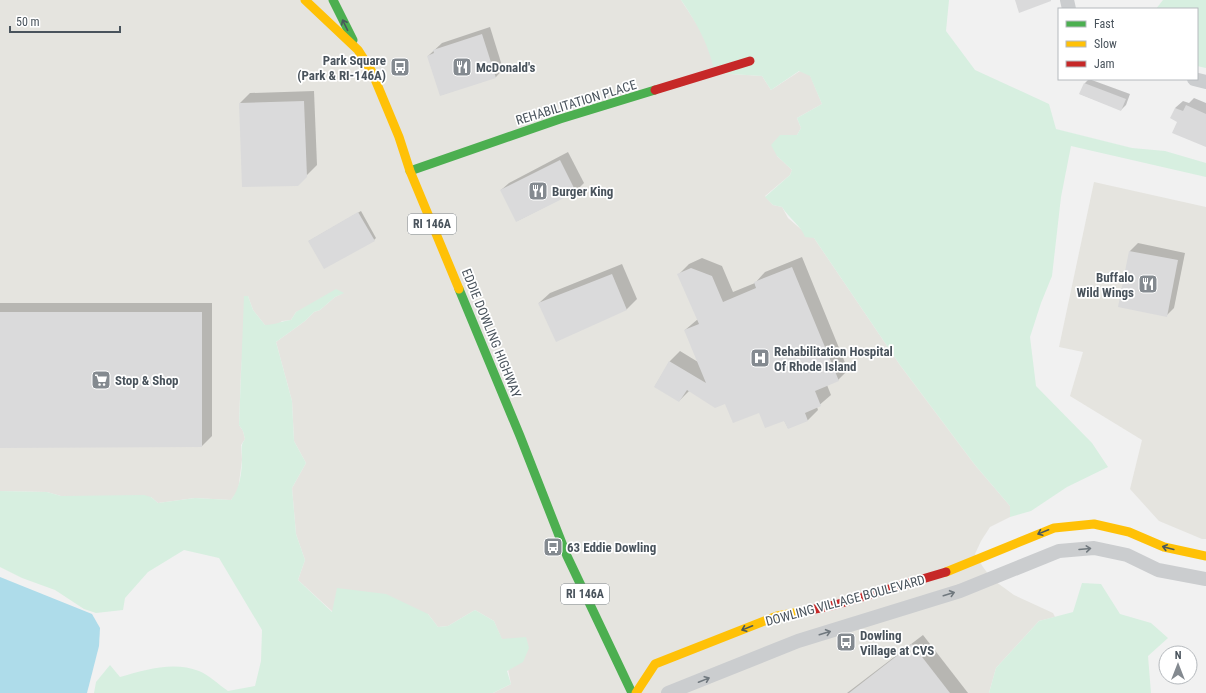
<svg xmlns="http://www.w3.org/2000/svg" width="1206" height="693" font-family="'Roboto Condensed',sans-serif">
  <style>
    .commercial { fill: #e5e4df }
    .green { fill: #d7efe0 }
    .water { fill: #aedcea }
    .shadow { fill: #0003 }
    .building { fill: #dadadb }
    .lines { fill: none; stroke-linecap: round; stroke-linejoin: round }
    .street { stroke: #cbcdcf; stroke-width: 14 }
    .fast { stroke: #4caf50; stroke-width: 9 }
    .slow { stroke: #ffc107; stroke-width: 9 }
    .jam { stroke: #c62828; stroke-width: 9 }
    .oneway { stroke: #49585b }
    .oneway2 { stroke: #70787e }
    .labels { text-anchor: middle; stroke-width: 3.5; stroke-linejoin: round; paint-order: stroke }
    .shield { fill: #fff; stroke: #80878d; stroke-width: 1 }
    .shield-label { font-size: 12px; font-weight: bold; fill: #49535c }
    .poi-label { font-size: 13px; font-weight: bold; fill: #49535c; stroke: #fff; text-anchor: start }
    .street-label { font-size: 13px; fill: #49535c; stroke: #fff }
  </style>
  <rect width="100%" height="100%" fill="#f1f1f1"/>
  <g class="commercial">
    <polygon points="0,0 681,0 700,29 710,50 715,73 762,76 771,90 800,71 810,75 822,104 797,118 801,128 797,135 780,135 777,156 792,170 790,175 765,196 773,205 782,207 788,218 804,232 814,238 900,365 975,465 1010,506 1010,517 990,527 981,541 975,554 983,567 992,579 1014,595 1053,613 1055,617 1039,621 996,668 989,693 493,693 511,684 502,640 494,621 475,610 448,626 438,627 428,614 333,612 298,580 305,560 296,534 292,488 306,463 294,441 292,401 276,342 305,321 314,312 320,310 335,297 344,293 296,312 291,320 282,321 277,325 265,325 253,310 248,296 241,370 239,425 243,431 245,439 241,445 242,460 238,491 231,500 195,498 158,503 151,497 61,496 47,492 0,491"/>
    <polygon points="1094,182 1206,207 1206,539 1202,539 1159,521 1130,489 1142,440 1070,396 1083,352 1059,347"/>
  </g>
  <g class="green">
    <path d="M681 0H949L946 31 975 70 1049 104 1056 129 1132 148 1165 151 1206 163V177L1071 146 1061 197 1052 276 1041 303 1030 337 1036 386 1092 443 1108 467 1067 487 1031 511 1010 517V506L975 465 900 365 814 238 805 237C802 227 788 217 782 207L773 205 765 197 790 175 792 170 777 156 771 145 780 135H797L801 128 797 118 822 104 810 76 799 71 771 90 762 76 715 73C708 43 698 25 681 0Z"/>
    <polygon points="1163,0 1206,0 1206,68 1197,66 1197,9 1156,9"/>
    <path d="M336 289 344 293 335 297 320 310 314 312 305 321 276 342 292 401 294 441 306 463 292 488 296 534 305 560 298 580 332 612 337 588 386 594 428 614 438 627 448 626 475 610 494 621 502 639 526 637 529 648 523 662 507 671 511 684 493 693H94L96 682 110 665 120 677C145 670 173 661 199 671 209 675 219 685 228 691L255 686 261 661 262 630 219 558 184 550 148 572 125 598 123 610 96 613 84 609 55 590 22 578 0 567V491L47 492 61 496 144 495 151 497 158 503 195 498 231 500C240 489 242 472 242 457 242 449 240 446 245 439L243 431 239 425 244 296H248L253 310 265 325C275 325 281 321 291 320L296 312Z"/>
    <polygon points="1082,583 1101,584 1120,614 1151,623 1168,638 1148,656 1151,693 989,693 996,668 1039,621 1073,612"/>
  </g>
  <polygon class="water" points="0,577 92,614 100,628 99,646 87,693 0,693"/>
  <g class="shadow">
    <polygon points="490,27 503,69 496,77 441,95 428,56 442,43"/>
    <polygon points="1089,79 1130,94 1126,105 1121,110 1080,94 1085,83"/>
    <polygon points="314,91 317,165 297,185 240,103 250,93"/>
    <polygon points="1194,98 1206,103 1206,144 1179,121 1175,108 1183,101 1189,103"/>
    <polygon points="568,152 584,183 576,191 517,221 501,190 509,183"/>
    <polygon points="361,211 376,238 374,240 309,241"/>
    <polygon points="1138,243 1185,253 1174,308 1167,315 1119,306 1130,251"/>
    <polygon points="802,257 848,370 838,380 827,385 831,395 817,407 818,410 808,420 788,428 784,420 759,412 689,391 679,401 655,386 670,361 680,351 698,362 685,330 698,319 679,274 689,264 702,258 722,266 733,292 755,283 765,272"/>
    <polygon points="622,264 637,299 626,310 539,303 550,293"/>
    <polygon points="0,303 212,303 212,436 202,446 0,446"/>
    <polygon points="923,635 968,693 847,693"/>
  </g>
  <g class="building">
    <polygon points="1015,0 1051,0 1051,1 1019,13"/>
    <polygon points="482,34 496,78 440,96 427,56 434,53 433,50"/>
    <polygon points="1084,83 1126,99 1121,111 1079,94"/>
    <polygon points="304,101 307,177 298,186 242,187 239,103"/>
    <polygon points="1186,105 1206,114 1206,147 1172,133 1177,122 1170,118 1175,108 1183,111"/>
    <polygon points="560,160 576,192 516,222 500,190"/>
    <polygon points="358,212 375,241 324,269 308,241"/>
    <polygon points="1129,251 1178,260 1167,317 1118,307"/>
    <polygon points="792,267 839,381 815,391 821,406 805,413 808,421 788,429 784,421 765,428 759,413 733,423 725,404 715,408 687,390 679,402 654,387 669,361 706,383 684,330 699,324 677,274 691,268 712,276 723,302 756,288 754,282"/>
    <polygon points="612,274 627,310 556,342 538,303"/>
    <polygon points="0,312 202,312 202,447 0,448"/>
    <polygon points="912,644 950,693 849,693"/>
  </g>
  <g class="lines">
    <g class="street">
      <polyline points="1067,0 1069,9"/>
      <polyline points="1194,79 1206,82"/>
      <polyline points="668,693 798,641 960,591 1059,551 1094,548 1127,555 1158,570 1206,579"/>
    </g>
    <g class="fast">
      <polyline points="333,0 353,40"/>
      <polyline points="410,171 560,119 655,90"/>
      <polyline points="459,289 520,436 567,556 632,693"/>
    </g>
    <g class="slow">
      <polyline points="305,0 358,50 372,72 399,137 410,171 459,289"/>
      <polyline points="946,572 1054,528 1094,524 1129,532 1164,547 1206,556"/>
      <polyline points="636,693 655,664 777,616 800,612"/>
    </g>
    <g class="jam">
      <polyline points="655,90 750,61"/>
      <polyline points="800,612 835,605 946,572"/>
    </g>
  </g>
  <defs><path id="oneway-shaft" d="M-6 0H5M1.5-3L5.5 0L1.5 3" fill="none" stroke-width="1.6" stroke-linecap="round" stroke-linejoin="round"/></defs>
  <g class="oneway">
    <use href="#oneway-shaft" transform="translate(345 25) rotate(-116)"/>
    <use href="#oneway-shaft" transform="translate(1043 532) rotate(158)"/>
    <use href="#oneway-shaft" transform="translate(1168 548) rotate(-165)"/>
    <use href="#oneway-shaft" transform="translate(747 628) rotate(158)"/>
  </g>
  <g class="oneway2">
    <use href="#oneway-shaft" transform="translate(1085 549) rotate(-5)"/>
    <use href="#oneway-shaft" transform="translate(949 594) rotate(-17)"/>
    <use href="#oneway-shaft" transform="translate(825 633) rotate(-17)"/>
    <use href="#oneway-shaft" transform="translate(704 680) rotate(-22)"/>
  </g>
  <defs>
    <symbol id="bus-square" viewBox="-11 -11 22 22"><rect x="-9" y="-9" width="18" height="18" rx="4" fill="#848a90" stroke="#fff"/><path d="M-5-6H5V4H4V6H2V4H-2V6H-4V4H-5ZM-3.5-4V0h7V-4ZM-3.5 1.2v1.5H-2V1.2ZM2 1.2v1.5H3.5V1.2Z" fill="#fff"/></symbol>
    <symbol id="restaurant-square" viewBox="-11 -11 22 22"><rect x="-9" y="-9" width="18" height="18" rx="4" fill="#848a90" stroke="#fff"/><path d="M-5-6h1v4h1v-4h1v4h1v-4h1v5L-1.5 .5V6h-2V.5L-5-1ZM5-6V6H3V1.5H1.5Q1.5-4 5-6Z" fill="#fff"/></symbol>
    <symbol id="hospital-square" viewBox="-11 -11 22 22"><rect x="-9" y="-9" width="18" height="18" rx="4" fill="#848a90" stroke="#fff"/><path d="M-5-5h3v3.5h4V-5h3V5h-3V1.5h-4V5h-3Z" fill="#fff"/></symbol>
    <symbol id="supermarket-square" viewBox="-11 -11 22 22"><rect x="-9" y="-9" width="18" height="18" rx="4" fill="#848a90" stroke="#fff"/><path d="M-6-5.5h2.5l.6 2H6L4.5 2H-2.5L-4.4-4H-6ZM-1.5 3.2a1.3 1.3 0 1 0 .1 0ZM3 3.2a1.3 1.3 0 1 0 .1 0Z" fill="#fff"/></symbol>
  </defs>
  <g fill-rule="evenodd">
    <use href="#bus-square" x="389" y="56" width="22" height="22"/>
    <use href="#restaurant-square" x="451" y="56" width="22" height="22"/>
    <use href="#restaurant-square" x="527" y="180" width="22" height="22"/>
    <use href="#restaurant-square" x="1137" y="273" width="22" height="22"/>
    <use href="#hospital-square" x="749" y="347" width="22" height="22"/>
    <use href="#supermarket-square" x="90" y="369" width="22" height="22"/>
    <use href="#bus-square" x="542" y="536" width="22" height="22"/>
    <use href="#bus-square" x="835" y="631" width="22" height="22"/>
  </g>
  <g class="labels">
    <g class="shield">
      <rect x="408" y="214" width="48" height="20" rx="3"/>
      <rect x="561" y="584" width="48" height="20" rx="3"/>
    </g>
    <g class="shield-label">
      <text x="432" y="228">RI 146A</text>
      <text x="585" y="598">RI 146A</text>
    </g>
    <g class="poi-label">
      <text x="386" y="65" text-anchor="end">Park Square<tspan x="386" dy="15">(Park &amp; RI-146A)</tspan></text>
      <text x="476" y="72">McDonald's</text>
      <text x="552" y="196">Burger King</text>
      <text x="1134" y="282" text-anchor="end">Buffalo<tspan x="1134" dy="15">Wild Wings</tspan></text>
      <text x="774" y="356">Rehabilitation Hospital<tspan x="774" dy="15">Of Rhode Island</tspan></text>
      <text x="115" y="385">Stop &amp; Shop</text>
      <text x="567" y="552">63 Eddie Dowling</text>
      <text x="860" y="640">Dowling<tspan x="860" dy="15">Village at CVS</tspan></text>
    </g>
    <g class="street-label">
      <text transform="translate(576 102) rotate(-17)" y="5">REHABILITATION PLACE</text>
      <text transform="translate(492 333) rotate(68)" y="5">EDDIE DOWLING HIGHWAY</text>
      <text transform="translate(845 600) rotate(-15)" y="5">DOWLING VILLAGE BOULEVARD</text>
    </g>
  </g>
  <rect x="1058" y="8" width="140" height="72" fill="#ffffff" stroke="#b6babe"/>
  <rect x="1066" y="21" width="20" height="6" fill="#4caf50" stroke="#b6babe"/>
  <text x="1094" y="28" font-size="12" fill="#49535c">Fast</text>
  <rect x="1066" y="41" width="20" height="6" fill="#ffc107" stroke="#b6babe"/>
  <text x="1094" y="48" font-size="12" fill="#49535c">Slow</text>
  <rect x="1066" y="61" width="20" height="6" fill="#c62828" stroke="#b6babe"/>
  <text x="1094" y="68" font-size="12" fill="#49535c">Jam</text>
  <g transform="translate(1178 665)"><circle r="19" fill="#ffffff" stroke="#b6babe"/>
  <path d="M0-3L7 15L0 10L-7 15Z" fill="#848a90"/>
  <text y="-6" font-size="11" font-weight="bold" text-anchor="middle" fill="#49535c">N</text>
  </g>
  <path d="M10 26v6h110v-6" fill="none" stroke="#49535c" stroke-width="2"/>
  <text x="16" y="26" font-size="12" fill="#49535c" stroke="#ffffff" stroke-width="3" paint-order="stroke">50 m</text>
</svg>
